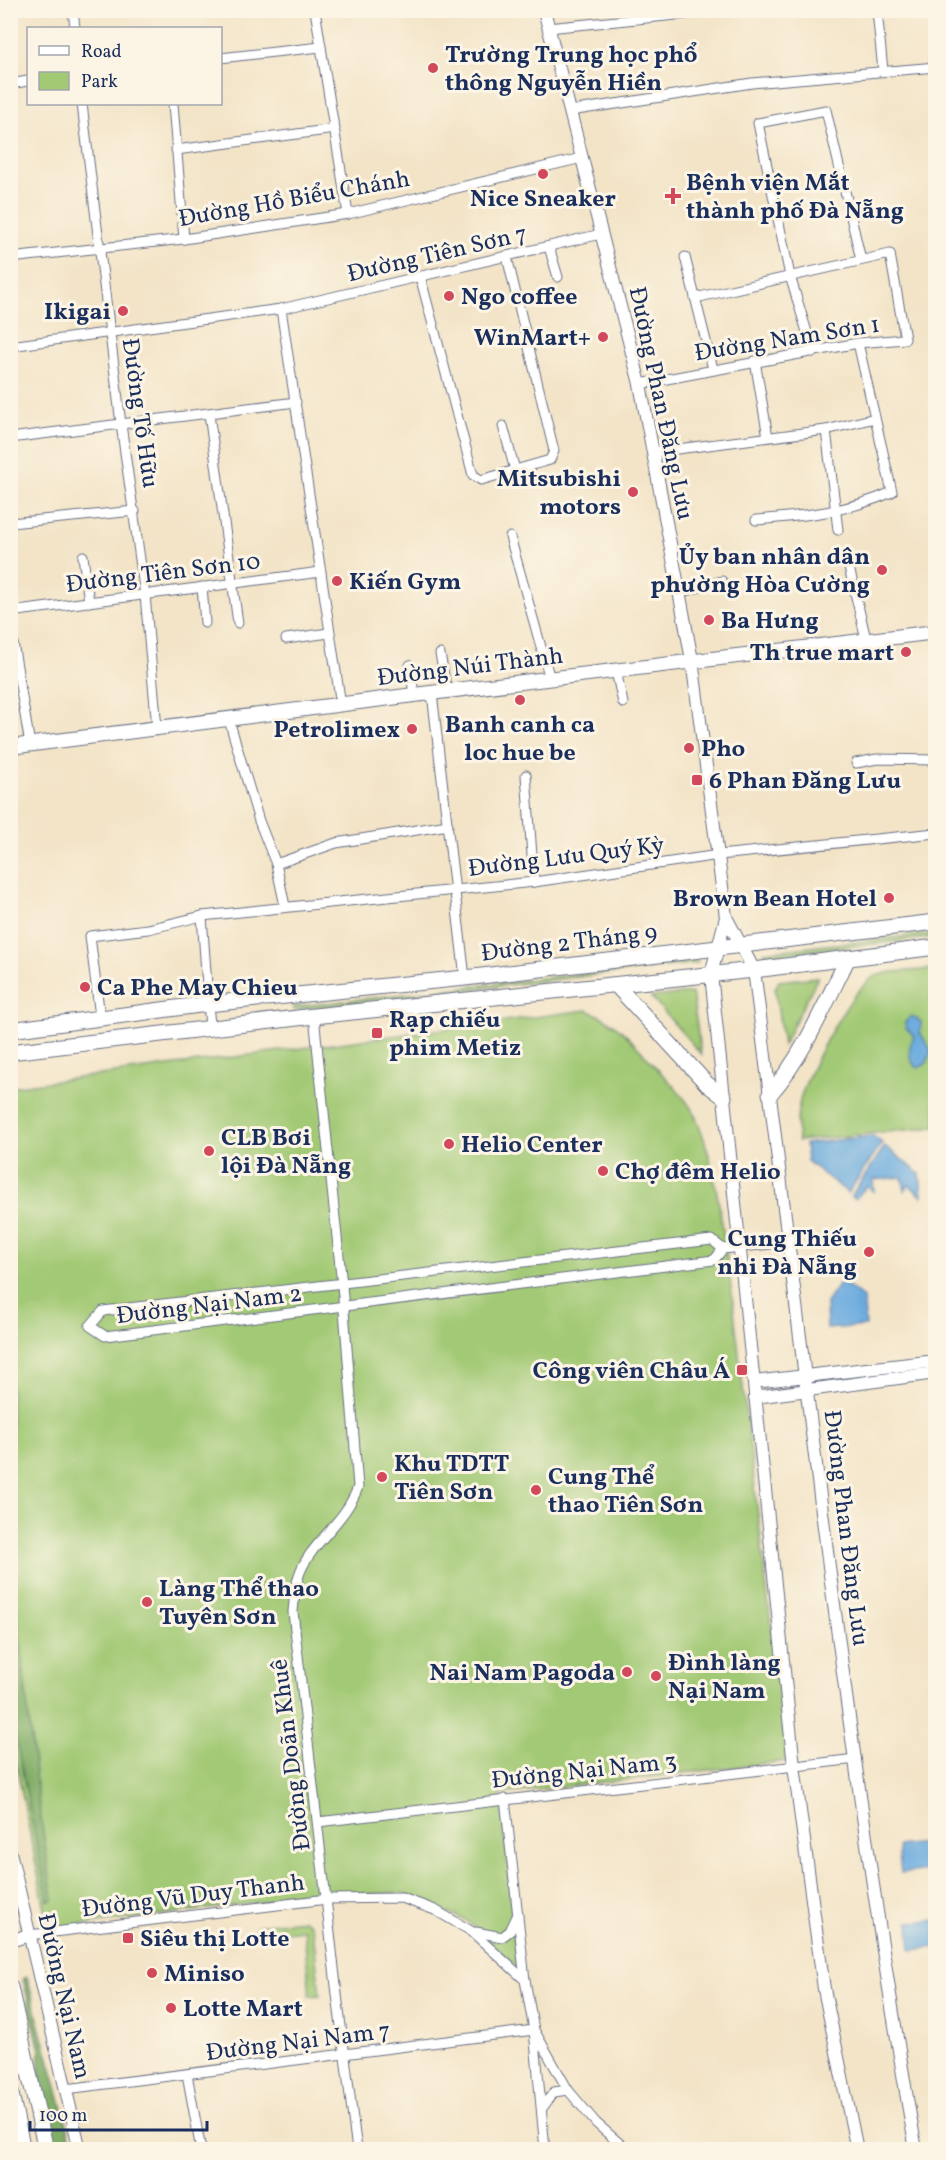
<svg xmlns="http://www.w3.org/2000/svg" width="946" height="2160" font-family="Vollkorn,serif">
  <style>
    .green { fill: #a2c974; stroke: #5e7c69; stroke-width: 1.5 }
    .forest { fill: #81ad66; stroke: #4e6e62; stroke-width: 1.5 }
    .water { fill: #6aabde; stroke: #426d9e; stroke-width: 1.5 }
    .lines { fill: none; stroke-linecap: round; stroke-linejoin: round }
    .minor-casing { stroke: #676e83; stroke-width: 11 }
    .tertiary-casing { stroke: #676e83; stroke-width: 14 }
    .secondary-casing { stroke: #676e83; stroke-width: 16 }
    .primary-casing { stroke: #676e83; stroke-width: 17 }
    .trunk-casing { stroke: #676e83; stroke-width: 17 }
    .minor { stroke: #fff; stroke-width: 9 }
    .tertiary { stroke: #fff; stroke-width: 12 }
    .secondary { stroke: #fff; stroke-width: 14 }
    .primary { stroke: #fff; stroke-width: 15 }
    .trunk { stroke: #fff; stroke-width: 15 }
    .poi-dot { fill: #d1495b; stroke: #fcf5e5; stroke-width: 2 }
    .labels { text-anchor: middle; stroke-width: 6; stroke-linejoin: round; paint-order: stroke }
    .poi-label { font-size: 24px; font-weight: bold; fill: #1b2f5e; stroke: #fcf5e5; text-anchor: start }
    .street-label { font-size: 24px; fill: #1b2f5e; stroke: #fcf5e5 }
  </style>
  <rect width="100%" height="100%" fill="#fcf5e5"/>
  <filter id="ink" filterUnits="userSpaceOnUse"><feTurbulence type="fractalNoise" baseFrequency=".0167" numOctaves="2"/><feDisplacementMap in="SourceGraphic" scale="12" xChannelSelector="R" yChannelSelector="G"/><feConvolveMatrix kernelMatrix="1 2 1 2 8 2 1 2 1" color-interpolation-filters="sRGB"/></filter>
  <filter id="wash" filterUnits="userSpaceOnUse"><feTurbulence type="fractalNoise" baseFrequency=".008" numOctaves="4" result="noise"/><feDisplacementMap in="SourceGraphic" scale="24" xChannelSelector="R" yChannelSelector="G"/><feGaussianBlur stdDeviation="1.35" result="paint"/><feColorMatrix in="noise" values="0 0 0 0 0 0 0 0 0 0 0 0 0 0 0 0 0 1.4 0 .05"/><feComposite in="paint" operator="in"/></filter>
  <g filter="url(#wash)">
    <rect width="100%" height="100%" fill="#f3e4c7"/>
    <g class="green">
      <polygon points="935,933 935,937 766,956 764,952"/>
      <polygon points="697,960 698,963 294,1010 293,1007"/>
      <path d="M935 969V1127L798 1141C797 1129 796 1117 799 1105 806 1073 846 997 872 978 884 970 920 971 935 969Z"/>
      <polygon points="818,977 783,1045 775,989 779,981"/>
      <polygon points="692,993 701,1054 651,997"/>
      <path d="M587 1010C617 1022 629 1037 650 1061 663 1076 682 1092 692 1110 716 1153 724 1243 732 1294L787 1761 501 1794 517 1967 467 1921 402 1893 318 1895 49 1929 11 1738V1087Z"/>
      <polygon points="304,1920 310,1923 313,1931 320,1995 310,1996 304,1930 255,1935 255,1929 259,1925"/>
    </g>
    <g class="forest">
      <polygon points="11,1602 16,1602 37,1791 53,1899 48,1901 11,1716"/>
      <path d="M27 1977C41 2035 60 2091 73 2149H55L39 2077 40 2050 23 1979Z"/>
    </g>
    <g class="water">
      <path d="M912 1016 921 1022 920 1033 931 1050 927 1063 918 1068C907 1060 908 1048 914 1036L906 1028 905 1022Z"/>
      <polygon points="873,1136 882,1143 848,1193 807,1161 805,1144"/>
      <polygon points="885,1146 920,1174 922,1196 909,1185 905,1190 902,1177 873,1180 874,1192 867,1186 855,1199 851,1196"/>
      <polygon points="841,1281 863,1298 866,1326 827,1329 826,1303"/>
      <polygon points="935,1842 935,1858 930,1859 931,1870 901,1873 898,1846"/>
      <polygon points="935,1920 935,1947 911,1950 909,1922"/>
    </g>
  </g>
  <g filter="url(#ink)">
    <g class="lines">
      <defs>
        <g id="minor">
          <polyline points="73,10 75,28"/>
          <polyline points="315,10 348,214"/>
          <polyline points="877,10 883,71"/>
          <polyline points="548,28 725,10"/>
          <polyline points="220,58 321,47"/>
          <polyline points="10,84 28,81"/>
          <polyline points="82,104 121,424 145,595 157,728"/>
          <polyline points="173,104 184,239"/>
          <polyline points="570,111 752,83 936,67"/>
          <polyline points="176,150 335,129"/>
          <polyline points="549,247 558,277"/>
          <polyline points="685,257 713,369"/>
          <polyline points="10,258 184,239 348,214 582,158"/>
          <polyline points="420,276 473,475 481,480 550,460 554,451 507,257"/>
          <polyline points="281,309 341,705"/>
          <polyline points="10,346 281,309 601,234"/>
          <polyline points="813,352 790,276 758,123 826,110 861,260"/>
          <polyline points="755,361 768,437"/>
          <polyline points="640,384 858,343 905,339 890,254 695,298"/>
          <polyline points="209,414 238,623"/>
          <polyline points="503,426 515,470"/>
          <polyline points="826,430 838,530"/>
          <polyline points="10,438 296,402"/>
          <polyline points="654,452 826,430 875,418"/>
          <path d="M756 520C804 516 848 512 892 492L858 343"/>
          <polyline points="10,523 135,511"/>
          <polyline points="510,537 550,679"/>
          <polyline points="83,556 89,602"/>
          <polyline points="847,559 866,639"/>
          <polyline points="202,587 205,623"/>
          <polyline points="679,593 722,581"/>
          <polyline points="10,612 321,572"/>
          <polyline points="10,625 30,745"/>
          <polyline points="286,639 329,633"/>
          <polyline points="440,654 447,691"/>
          <polyline points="410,665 414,695"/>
          <polyline points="616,671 623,703"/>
          <polyline points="432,693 465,978"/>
          <polyline points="229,720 259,821 276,864 285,906"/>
          <polyline points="856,763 877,759 936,760"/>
          <polyline points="526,775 534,882"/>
          <polyline points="276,864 336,843 448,825"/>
          <polyline points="202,916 210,1028"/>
          <path d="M314 1016 342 1285 358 1487C345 1523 310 1543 299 1575 295 1587 294 1600 293 1612L338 2003 357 2150"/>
          <polyline points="100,1017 90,936 148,929 202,916 534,882 719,855 936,833"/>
          <polyline points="723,1249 714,1260 105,1336 90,1326 103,1311 712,1240 723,1249 789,1242"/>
          <polyline points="505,1799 525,1980"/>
          <polyline points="318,1822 856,1759"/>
          <polyline points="476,1932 502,1937 510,1931 518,1914"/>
          <polyline points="29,1935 327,1899 402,1898 435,1910 471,1931 525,1980 534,2030 568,2090 596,2123 627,2150"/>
          <polyline points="187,2074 201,2150"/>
          <polyline points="66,2089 534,2030 545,2150"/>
          <polyline points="543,2107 554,2092 568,2090"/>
        </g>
        <g id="tertiary">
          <polyline points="544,10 640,384 692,660 726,917 711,974 794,1766 824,1989 857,2150"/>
          <path d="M726 917 754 970C805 1364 847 1759 916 2150"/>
          <polyline points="754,1382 936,1361"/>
          <polyline points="755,1397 936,1373"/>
          <polyline points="10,1852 80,2150"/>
          <polyline points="10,1941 29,1935"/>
        </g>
        <polyline id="secondary" points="10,747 414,695 936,632"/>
        <g id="primary">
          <polyline points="616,985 707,1084 724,1097"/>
          <polyline points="10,1030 207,1004 465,978 936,922"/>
          <polyline points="10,1052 314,1016 754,970 936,947"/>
          <path d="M770 1094C804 1055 825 1004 848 958"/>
        </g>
        <g id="trunk">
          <polyline points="10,1987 46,2150"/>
          <polyline points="10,2089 23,2150"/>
        </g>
      </defs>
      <use href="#minor" class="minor-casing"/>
      <use href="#tertiary" class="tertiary-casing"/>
      <use href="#secondary" class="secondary-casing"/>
      <use href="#primary" class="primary-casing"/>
      <use href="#trunk" class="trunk-casing"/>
      <use href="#minor" class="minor"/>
      <use href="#tertiary" class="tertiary"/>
      <use href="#secondary" class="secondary"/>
      <use href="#primary" class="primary"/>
      <use href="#trunk" class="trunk"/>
    </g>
  </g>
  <g class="poi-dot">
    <circle cx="433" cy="68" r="6"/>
    <circle cx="543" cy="174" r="6"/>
    <path d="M670 187h6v6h6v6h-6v6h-6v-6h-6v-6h6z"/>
    <circle cx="449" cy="296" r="6"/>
    <circle cx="123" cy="311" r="6"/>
    <circle cx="603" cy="337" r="6"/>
    <circle cx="633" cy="492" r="6"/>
    <circle cx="882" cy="570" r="6"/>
    <circle cx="337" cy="581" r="6"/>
    <circle cx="709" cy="620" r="6"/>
    <circle cx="906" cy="652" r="6"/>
    <circle cx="520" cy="700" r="6"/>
    <circle cx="412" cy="729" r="6"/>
    <circle cx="689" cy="748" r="6"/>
    <rect x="691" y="774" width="12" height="12" rx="3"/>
    <circle cx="889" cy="898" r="6"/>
    <circle cx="85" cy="987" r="6"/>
    <rect x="371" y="1027" width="12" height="12" rx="3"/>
    <circle cx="449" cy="1144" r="6"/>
    <circle cx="209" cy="1151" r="6"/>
    <circle cx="603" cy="1171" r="6"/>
    <circle cx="869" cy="1252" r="6"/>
    <rect x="736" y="1364" width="12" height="12" rx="3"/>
    <circle cx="382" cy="1477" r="6"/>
    <circle cx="536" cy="1490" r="6"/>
    <circle cx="147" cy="1602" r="6"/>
    <circle cx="627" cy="1672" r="6"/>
    <circle cx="656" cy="1676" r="6"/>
    <rect x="122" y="1932" width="12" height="12" rx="3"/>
    <circle cx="152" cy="1973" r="6"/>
    <circle cx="171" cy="2008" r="6"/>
  </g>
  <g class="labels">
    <g class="poi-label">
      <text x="445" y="62">Trường Trung học phổ<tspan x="445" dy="28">thông Nguyễn Hiền</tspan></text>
      <text x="686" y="190">Bệnh viện Mắt<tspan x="686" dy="28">thành phố Đà Nẵng</tspan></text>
      <text x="543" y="206" text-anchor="middle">Nice Sneaker</text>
      <text x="461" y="304">Ngo coffee</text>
      <text x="111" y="319" text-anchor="end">Ikigai</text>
      <text x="591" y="345" text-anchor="end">WinMart+</text>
      <text x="621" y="486" text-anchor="end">Mitsubishi<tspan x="621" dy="28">motors</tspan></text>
      <text x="870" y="564" text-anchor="end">Ủy ban nhân dân<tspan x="870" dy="28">phường Hòa Cường</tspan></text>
      <text x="349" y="589">Kiến Gym</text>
      <text x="721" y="628">Ba Hưng</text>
      <text x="894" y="660" text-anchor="end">Th true mart</text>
      <text x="520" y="732" text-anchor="middle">Banh canh ca<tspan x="520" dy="28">loc hue be</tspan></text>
      <text x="400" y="737" text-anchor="end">Petrolimex</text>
      <text x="701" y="756">Pho</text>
      <text x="709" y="788">6 Phan Đăng Lưu</text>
      <text x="877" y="906" text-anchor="end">Brown Bean Hotel</text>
      <text x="97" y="995">Ca Phe May Chieu</text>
      <text x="389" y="1027">Rạp chiếu<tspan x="389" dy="28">phim Metiz</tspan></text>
      <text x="221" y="1145">CLB Bơi<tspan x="221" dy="28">lội Đà Nẵng</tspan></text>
      <text x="461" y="1152">Helio Center</text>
      <text x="615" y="1179">Chợ đêm Helio</text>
      <text x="857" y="1246" text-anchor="end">Cung Thiếu<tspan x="857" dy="28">nhi Đà Nẵng</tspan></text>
      <text x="730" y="1378" text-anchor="end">Công viên Châu Á</text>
      <text x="394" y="1471">Khu TDTT<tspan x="394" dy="28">Tiên Sơn</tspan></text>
      <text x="548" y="1484">Cung Thể<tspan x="548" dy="28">thao Tiên Sơn</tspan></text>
      <text x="159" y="1596">Làng Thể thao<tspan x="159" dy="28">Tuyên Sơn</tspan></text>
      <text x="668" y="1670">Đình làng<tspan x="668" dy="28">Nại Nam</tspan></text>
      <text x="615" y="1680" text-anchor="end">Nai Nam Pagoda</text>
      <text x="140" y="1946">Siêu thị Lotte</text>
      <text x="164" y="1981">Miniso</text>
      <text x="183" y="2016">Lotte Mart</text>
    </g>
    <g class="street-label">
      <text transform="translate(294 198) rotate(-10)" y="8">Đường Hồ Biểu Chánh</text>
      <text transform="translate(437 253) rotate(-13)" y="8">Đường Tiên Sơn 7</text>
      <text transform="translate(787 338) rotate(-9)" y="8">Đường Nam Sơn 1</text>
      <text transform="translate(662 403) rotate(78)" y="8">Đường Phan Đăng Lưu</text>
      <text transform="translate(141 413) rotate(82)" y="8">Đường Tố Hữu</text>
      <text transform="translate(163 572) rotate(-7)" y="8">Đường Tiên Sơn 10</text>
      <text transform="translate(470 666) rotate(-7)" y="8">Đường Núi Thành</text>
      <text transform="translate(566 856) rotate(-7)" y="8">Đường Lưu Quý Kỳ</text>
      <text transform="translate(569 942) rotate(-7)" y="8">Đường 2 Tháng 9</text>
      <text transform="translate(209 1304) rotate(-7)" y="8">Đường Nại Nam 2</text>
      <text transform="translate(847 1528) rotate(83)" y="8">Đường Phan Đăng Lưu</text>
      <text transform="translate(290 1755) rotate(-97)" y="8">Đường Doãn Khuê</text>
      <text transform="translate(584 1770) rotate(-6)" y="8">Đường Nại Nam 3</text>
      <text transform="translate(193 1895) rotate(-7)" y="8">Đường Vũ Duy Thanh</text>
      <text transform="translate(65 1996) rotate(77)" y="8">Đường Nại Nam</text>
      <text transform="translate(298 2041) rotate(-7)" y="8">Đường Nại Nam 7</text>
    </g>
  </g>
  <rect width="946" height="2160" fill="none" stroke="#fcf5e5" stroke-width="36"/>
  <rect x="27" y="27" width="195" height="78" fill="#fcf5e5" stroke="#a2a6af" stroke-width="1.5"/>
  <rect x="39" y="46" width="30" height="9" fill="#ffffff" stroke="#a2a6af" stroke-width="1.5"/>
  <text x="81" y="57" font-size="18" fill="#1b2f5e">Road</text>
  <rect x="39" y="72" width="30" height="18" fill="#a2c974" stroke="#a2a6af" stroke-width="1.5"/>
  <text x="81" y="87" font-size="18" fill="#1b2f5e">Park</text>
  <path d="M30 2121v9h177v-9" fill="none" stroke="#1b2f5e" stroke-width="3"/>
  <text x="39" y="2121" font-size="18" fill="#1b2f5e" stroke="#fcf5e5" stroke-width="4.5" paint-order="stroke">100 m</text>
</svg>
